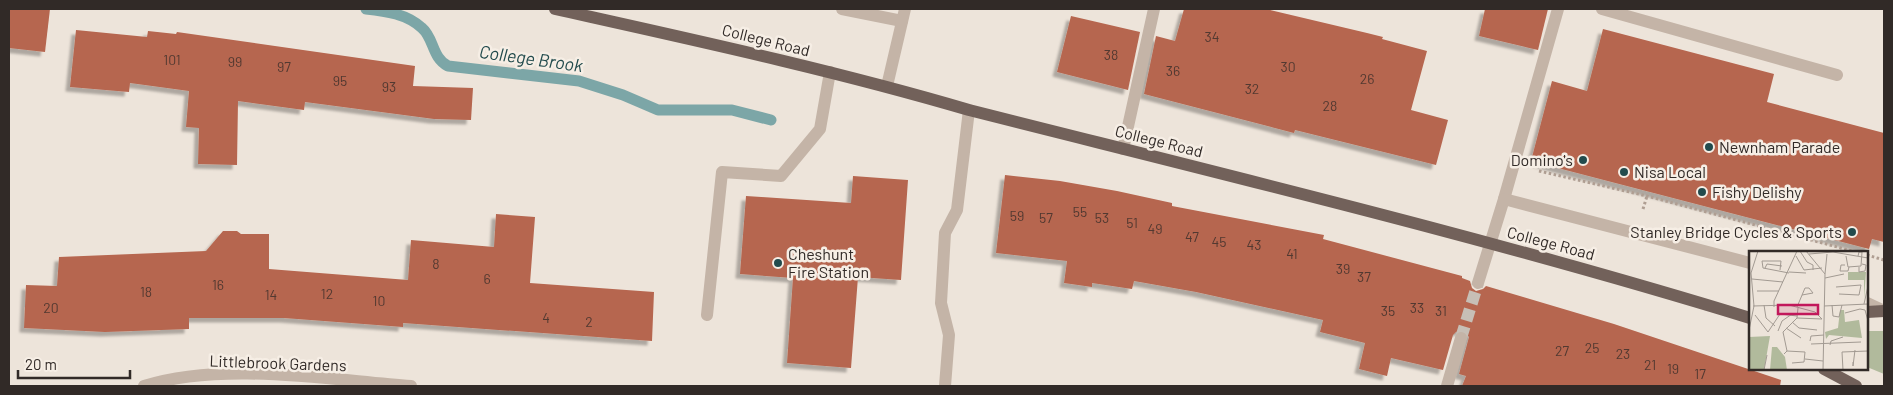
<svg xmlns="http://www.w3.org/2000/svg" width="1893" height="395" font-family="Barlow,sans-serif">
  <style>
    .green { fill: #b1ba9c }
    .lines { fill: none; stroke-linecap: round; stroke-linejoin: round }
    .stream { stroke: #7ca6a7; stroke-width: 11 }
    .building { fill: #b6664f; filter: url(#shadow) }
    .minor-tunnel { stroke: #c7bfb6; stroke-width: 12; stroke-dasharray: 12 6; stroke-linecap: butt }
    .path { stroke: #af9e92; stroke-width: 3; stroke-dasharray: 2.5 2.5; stroke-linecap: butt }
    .minor { stroke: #c4b4a7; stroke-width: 12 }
    .major { stroke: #72615a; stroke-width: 12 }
    .poi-dot { fill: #224b4d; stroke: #f6eee5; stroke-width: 2 }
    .labels { text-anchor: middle; stroke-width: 5; stroke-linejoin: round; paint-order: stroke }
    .number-label { font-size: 14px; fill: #523931 }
    .street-label { font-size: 16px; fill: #312a27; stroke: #f6eee5 }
    .poi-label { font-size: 16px; fill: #312a27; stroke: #f6eee5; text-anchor: start }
    .water-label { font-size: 18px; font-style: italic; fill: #224b4d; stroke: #f6eee5 }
    .inset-road { fill: none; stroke: #a29a92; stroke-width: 1 }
    .view { fill: #c2185b; fill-opacity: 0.15; stroke: #c2185b; stroke-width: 2.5 }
    .inset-edge { fill: none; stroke: #312a27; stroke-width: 2.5 }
  </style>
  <defs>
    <filter id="shadow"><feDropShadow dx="-4.5" dy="4.5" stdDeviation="1" flood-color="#0004"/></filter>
  </defs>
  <rect width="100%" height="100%" fill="#ede4da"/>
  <polygon class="green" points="1867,331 1884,331 1884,374 1867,367"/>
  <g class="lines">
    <path class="stream" d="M366 9C386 11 407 14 422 28 434 38 432 58 448 66L579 81 623 95 658 110H732L771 120"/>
  </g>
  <g class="building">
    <polygon points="9,9 50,9 45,52 9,48"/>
    <polygon points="1184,9 1266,9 1367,33 1383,37 1382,39 1427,51 1411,110 1448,120 1436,165 1295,130 1294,133 1144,94 1156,36 1175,41"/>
    <polygon points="1485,9 1548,9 1538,50 1479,36"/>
    <polygon points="1071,16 1140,32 1128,90 1057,72"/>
    <polygon points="1603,29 1774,74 1767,102 1884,133 1884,242 1872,239 1869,249 1531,161 1552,81 1587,91"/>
    <polygon points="76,30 147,37 148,31 176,34 177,32 415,66 413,86 473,88 471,120 434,119 305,102 304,110 238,101 237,165 198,164 199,128 186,127 189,91 130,83 129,92 70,87"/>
    <polygon points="1005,175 1060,181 1117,191 1172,203 1172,206 1324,235 1323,239 1462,276 1462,278 1470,281 1472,288 1476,291 1483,289 1486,286 1614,324 1781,380 1780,386 1462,386 1466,376 1459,374 1469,337 1463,330 1456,332 1453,335 1443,370 1391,358 1387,376 1359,369 1365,343 1320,332 1323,320 1196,292 1134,281 1132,289 1092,283 1092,287 1064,283 1067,261 996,253"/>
    <polygon points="853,176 908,180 901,280 858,277 851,368 787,363 793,278 740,274 746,196 851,203"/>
    <polygon points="496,214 535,217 530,283 654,292 652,341 403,323 403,327 284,318 189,318 189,329 105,332 24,328 26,285 57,286 59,257 206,251 223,231 237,231 241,234 269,234 269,269 408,280 411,240 494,247"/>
  </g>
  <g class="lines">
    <polyline class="minor-tunnel" points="1461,338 1478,283"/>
    <g class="path">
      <polyline points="1539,171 1647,196 1856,252"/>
      <polyline points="1643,209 1647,196"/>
      <polyline points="1867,255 1884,260"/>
    </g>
    <g class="minor">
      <polyline points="842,9 902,21"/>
      <polyline points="1602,9 1837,75"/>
      <polyline points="887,86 905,9"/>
      <polyline points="1123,149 1154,9"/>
      <polyline points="1504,199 1558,9"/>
      <polyline points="1478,283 1504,199 1750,263"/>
      <polyline points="1867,303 1884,311"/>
      <polyline points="707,315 722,172 781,176 820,129 830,72"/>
      <path d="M144 386C223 361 329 380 411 386"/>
      <polyline points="945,386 949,335 941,303 945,233 957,210 969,110"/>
      <polyline points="1447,386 1461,338"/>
    </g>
    <g class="major">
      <path d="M555 9C694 40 833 70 969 110 1230 176 1493 239 1750 318"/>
      <polyline points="1867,312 1884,311"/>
      <polyline points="1824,369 1856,386"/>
    </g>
  </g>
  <g class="poi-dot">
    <circle cx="1709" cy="147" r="5"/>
    <circle cx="1583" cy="160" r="5"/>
    <circle cx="1624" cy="172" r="5"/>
    <circle cx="1702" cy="192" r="5"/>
    <circle cx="1852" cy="232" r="5"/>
    <circle cx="778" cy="263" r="5"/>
  </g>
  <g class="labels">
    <g class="number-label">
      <text x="1212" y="42">34</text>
      <text x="1111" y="60">38</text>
      <text x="172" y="65">101</text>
      <text x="235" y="67">99</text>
      <text x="284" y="72">97</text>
      <text x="1288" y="72">30</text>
      <text x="1173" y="76">36</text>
      <text x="1367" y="84">26</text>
      <text x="340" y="86">95</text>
      <text x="389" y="92">93</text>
      <text x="1252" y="94">32</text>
      <text x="1330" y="111">28</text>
      <text x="1080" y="217">55</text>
      <text x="1017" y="221">59</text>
      <text x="1046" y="223">57</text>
      <text x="1102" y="223">53</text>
      <text x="1132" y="228">51</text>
      <text x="1155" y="234">49</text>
      <text x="1192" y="242">47</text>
      <text x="1219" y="247">45</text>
      <text x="1254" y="250">43</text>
      <text x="1292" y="259">41</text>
      <text x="436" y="269">8</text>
      <text x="1343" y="274">39</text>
      <text x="1364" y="282">37</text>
      <text x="487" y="284">6</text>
      <text x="218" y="290">16</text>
      <text x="146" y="297">18</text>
      <text x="327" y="299">12</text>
      <text x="271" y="300">14</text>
      <text x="379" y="306">10</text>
      <text x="51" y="313">20</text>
      <text x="1417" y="313">33</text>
      <text x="1388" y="316">35</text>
      <text x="1441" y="316">31</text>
      <text x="546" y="323">4</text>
      <text x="589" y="327">2</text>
      <text x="1592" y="353">25</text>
      <text x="1562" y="356">27</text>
      <text x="1623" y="359">23</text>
      <text x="1650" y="370">21</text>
      <text x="1673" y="374">19</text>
      <text x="1700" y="379">17</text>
    </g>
    <g class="street-label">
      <text transform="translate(766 40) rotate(14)" y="6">College Road</text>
      <text transform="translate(1159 141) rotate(14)" y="6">College Road</text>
      <text transform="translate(1551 243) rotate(15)" y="6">College Road</text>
      <text transform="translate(278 363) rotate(2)" y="6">Littlebrook Gardens</text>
    </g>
    <g class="poi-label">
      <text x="1719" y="153">Newnham Parade</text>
      <text x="1573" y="166" text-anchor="end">Domino's</text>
      <text x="1634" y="178">Nisa Local</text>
      <text x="1712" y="198">Fishy Delishy</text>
      <text x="1842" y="238" text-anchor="end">Stanley Bridge Cycles &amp; Sports</text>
      <text x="788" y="260">Cheshunt<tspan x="788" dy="18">Fire Station</tspan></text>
    </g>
    <g class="water-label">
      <text transform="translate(531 59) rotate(8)" y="6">College Brook</text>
    </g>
  </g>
  <g transform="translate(1749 251)">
    <rect width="119" height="119" fill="#ede4da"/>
    <path d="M99 21H117L115 48V29H99ZM91 59H95L96 71 110 69 113 87 80 84 77 88 76 81 89 77ZM21 85 15 119H0V86ZM23 96H28L36 106 38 119H21Z" fill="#b1ba9c"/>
    <path class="inset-road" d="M51 0 58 11 64 14V19M57 0 76 23 74 119M60 3 84 1 119 7M47 5 55 19 73 17M97 5 99 16 112 15 113 1H110L109 5M96 14H92L91 20H99L100 16M110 16V21L116 20 117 14 113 13M16 17 18 13 33 15M31 19 32 10H13L14 17 40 22M40 21 57 22M76 23 78 3M76 27 95 23M3 28 34 31M87 36 112 34 110 44 90 43M8 40H30M115 53 119 35M15 54 17 67 26 75M83 54 84 65 90 66 93 54M4 55 40 54 66 61 73 68M75 55 119 53M25 56V50L48 0M48 56 56 37H60L64 42 53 44M111 58 116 59 119 70M96 62 111 58M6 64 19 81M48 67 73 68M43 71 50 77 68 79M37 77 52 87M0 79 5 55 2 22 9 0M29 80 33 70 43 63M19 81 31 63 48 65M61 90 62 85 75 84M62 93 112 91M81 94 82 90 94 86M38 100 56 101 55 111 43 112M35 103 38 100 34 81 48 67 49 57M56 108 74 110M104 111V115L106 99M15 119 18 104M94 119 93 101 119 100"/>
    <path class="view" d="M29 54H69V63H29Z"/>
    <rect width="119" height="119" class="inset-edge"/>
  </g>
  <rect width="1893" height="395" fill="none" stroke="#312a27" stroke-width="20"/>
  <path d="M18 370v8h112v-8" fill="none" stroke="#312a27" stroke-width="2.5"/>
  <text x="25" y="370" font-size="15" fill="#312a27" stroke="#f6eee5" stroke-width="4" paint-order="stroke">20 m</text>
</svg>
